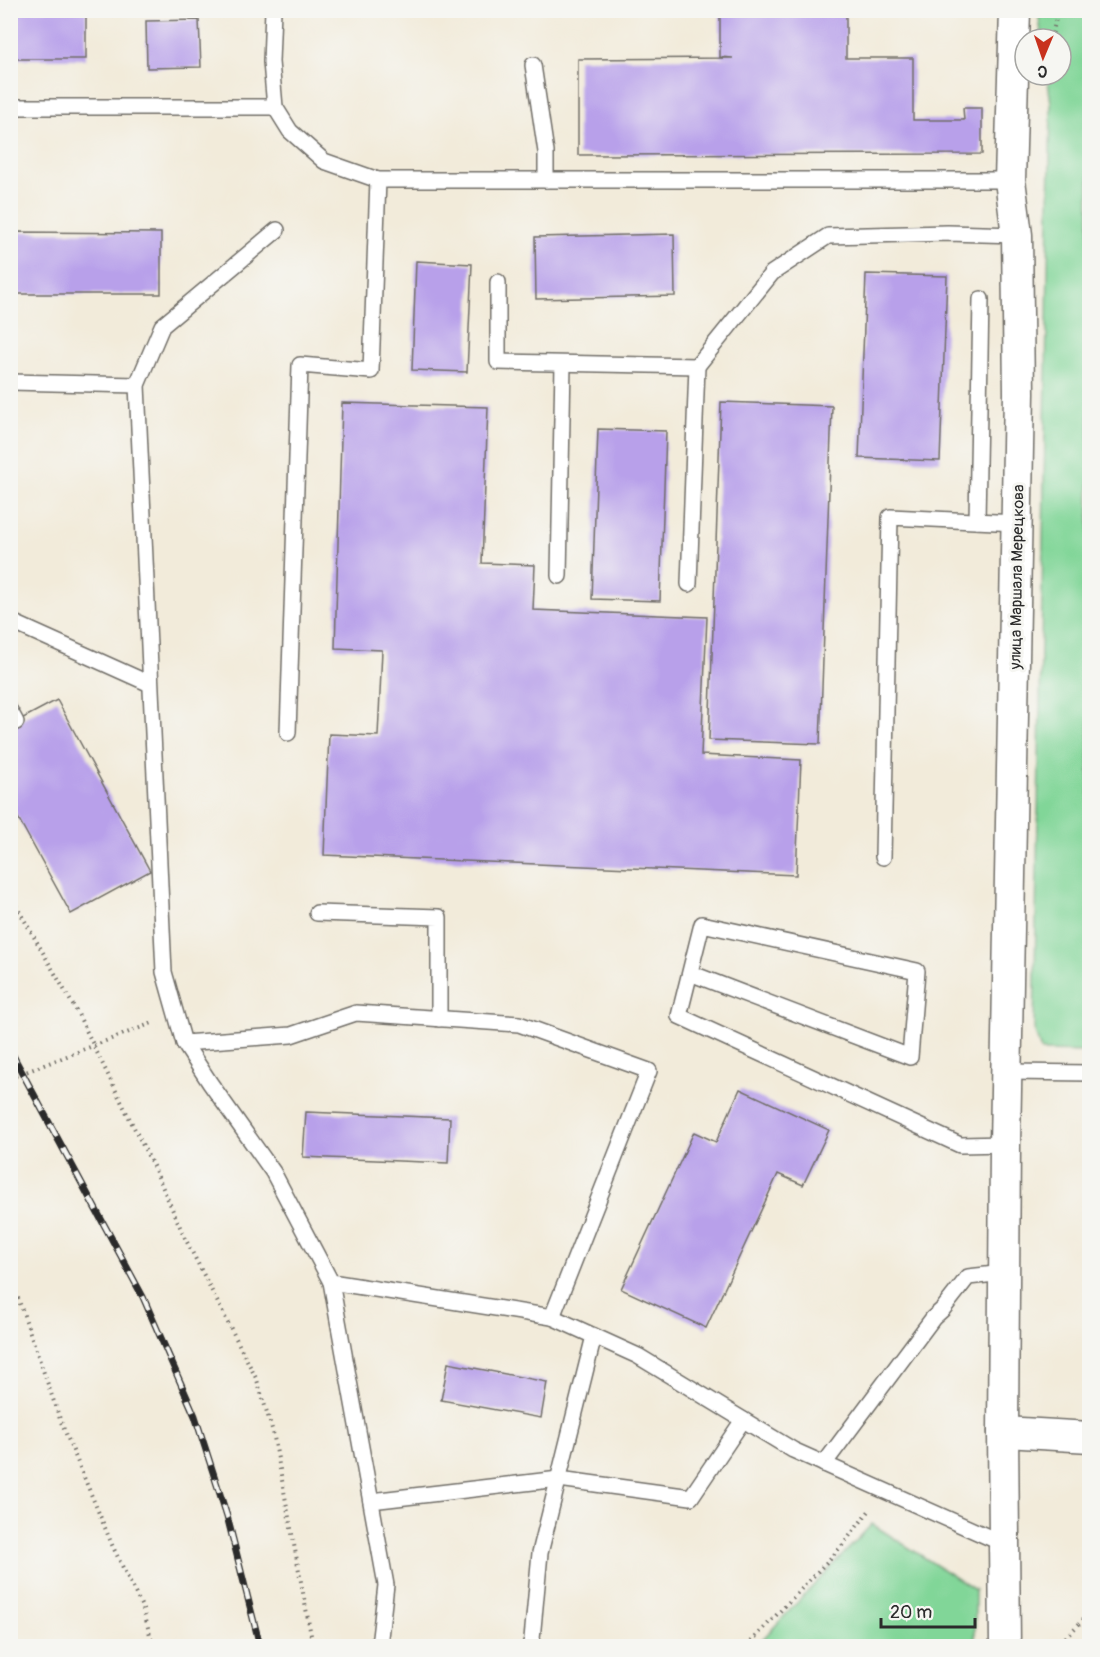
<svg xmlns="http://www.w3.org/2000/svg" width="1100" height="1657" font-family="Pangolin,sans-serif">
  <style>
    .green { fill: #81d698; stroke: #568062; stroke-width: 1.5 }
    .building { fill: #b8a0ea }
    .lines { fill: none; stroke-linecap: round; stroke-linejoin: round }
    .service-casing { stroke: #716e68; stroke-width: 18 }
    .minor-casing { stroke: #716e68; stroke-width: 33 }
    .path { stroke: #716e68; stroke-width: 4; stroke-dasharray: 1.5 4.5; stroke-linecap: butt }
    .service { stroke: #fff; stroke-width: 15 }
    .minor { stroke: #fff; stroke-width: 30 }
    .rail-casing { stroke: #2b2b2b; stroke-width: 7 }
    .rail { stroke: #f6f6f2; stroke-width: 4.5; stroke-dasharray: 14; stroke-linecap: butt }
    .labels { text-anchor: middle; stroke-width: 6; stroke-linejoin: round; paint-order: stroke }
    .street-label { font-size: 16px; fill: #2b2b2b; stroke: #f6f6f2 }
  </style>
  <rect width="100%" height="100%" fill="#f6f6f2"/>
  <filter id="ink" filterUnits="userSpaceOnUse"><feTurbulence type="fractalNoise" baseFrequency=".0167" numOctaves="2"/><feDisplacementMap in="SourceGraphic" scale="12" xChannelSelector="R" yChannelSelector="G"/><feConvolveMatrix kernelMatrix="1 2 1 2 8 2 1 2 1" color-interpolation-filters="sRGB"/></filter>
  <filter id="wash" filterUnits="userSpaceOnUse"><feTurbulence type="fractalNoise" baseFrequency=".008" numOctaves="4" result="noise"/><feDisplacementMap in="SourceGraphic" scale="24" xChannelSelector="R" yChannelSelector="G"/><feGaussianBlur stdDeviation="1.35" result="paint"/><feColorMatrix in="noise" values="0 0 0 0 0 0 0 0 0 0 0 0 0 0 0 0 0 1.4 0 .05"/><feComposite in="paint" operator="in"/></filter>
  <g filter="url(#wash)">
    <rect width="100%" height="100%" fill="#f2ebda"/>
    <g class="green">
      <polygon points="1038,11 1089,11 1089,1052 1041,1051 1034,1029 1051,103 1047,75 1061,75 1061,39 1042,39"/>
      <polygon points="872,1524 975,1590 975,1646 756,1646"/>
    </g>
    <g id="blocks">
      <g class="building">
        <rect x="10" y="10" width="76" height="49"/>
        <polygon points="720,10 846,10 846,58 913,58 913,120 964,120 963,108 982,108 982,154 578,155 578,59 733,58 720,57"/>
        <polygon points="199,20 201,67 147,68 146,21"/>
        <polygon points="10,232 161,233 161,294 10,294"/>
        <polygon points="674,234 675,296 536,299 535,237"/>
        <polygon points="416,261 472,264 467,372 412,370"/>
        <polygon points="866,274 947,276 940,461 859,458"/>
        <polygon points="721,402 832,406 820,744 709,740"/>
        <polygon points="342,403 488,407 482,563 535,565 533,610 707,617 701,755 801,760 796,875 324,855 329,734 378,736 382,650 335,648"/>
        <polygon points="598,429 666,431 660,601 592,599"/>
        <polygon points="57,700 150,871 71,914 10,803 10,725"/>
        <polygon points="740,1089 829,1130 803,1185 778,1174 706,1328 621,1289 694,1132 716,1142"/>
        <polygon points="306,1112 450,1118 448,1163 303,1157"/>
        <polygon points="448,1363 547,1382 541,1418 441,1400"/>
      </g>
    </g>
  </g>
  <g filter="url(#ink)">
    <use href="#blocks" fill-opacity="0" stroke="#716e68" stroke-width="1.5"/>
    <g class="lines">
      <defs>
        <g id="service">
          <polyline points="273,10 271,62 275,107 290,131 324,161 378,180 1010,180"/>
          <polyline points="533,65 546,152 546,180"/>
          <polyline points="10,107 275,107"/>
          <polyline points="277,230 162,326 137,385 164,972 184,1043 210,1083 273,1172 331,1282 552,1317 638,1356 793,1450 1004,1544"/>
          <polyline points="498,282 498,362 697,366 772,273 828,236 948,233 1017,235"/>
          <polyline points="10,382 137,385"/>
          <polyline points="977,521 981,299"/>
          <polyline points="559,576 563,364"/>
          <polyline points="689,584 697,366"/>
          <polyline points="10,621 150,684"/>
          <polyline points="10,711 16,722"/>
          <polyline points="288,733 300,365 371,371 378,180"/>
          <polyline points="883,857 890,517 1017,523"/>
          <polyline points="317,913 439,917 439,1019"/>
          <polyline points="690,973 910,1057 917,971 702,924 679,1016 960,1145 1005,1144"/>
          <polyline points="184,1043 291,1035 356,1013 519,1024 649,1071 552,1317"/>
          <polyline points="1007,1072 1090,1073"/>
          <polyline points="331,1282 386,1585 379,1646"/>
          <polyline points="824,1464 933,1318 943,1309 968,1277 1004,1273"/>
          <polyline points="371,1501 559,1479 691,1497 743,1420"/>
          <polyline points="530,1646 532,1639 540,1553 594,1336"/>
        </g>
        <g id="minor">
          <polyline points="1003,1432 1090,1437"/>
          <polyline points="1005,1646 1003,1432 1005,1144 1019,393 1017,235 1010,180 1015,10"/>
        </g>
      </defs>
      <use href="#service" class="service-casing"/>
      <use href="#minor" class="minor-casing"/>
      <g class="path">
        <polyline points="1051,39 1058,10"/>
        <polyline points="10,895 77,1012 154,1168 185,1238 257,1380 273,1432 313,1646"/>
        <polyline points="10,1078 155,1022"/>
        <polyline points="10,1275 61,1422 113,1547 143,1609 153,1646"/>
        <polyline points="747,1646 841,1547 869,1511"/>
        <polyline points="1057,1646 1090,1613"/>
      </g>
      <use href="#service" class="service"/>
      <use href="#minor" class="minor"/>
      <defs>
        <polyline id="rail" points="10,1050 143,1297 195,1416 227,1516 260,1646"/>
      </defs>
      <use href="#rail" class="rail-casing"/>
      <use href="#rail" class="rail"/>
    </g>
  </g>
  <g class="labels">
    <g class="street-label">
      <text transform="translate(1016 577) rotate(-89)" y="6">улица Маршала Мерецкова</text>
    </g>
  </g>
  <rect width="1100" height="1657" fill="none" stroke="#f6f6f2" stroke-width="36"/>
  <g transform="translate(1043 57) rotate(182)"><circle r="28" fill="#f6f6f2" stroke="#a5a5a2" stroke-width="1.5"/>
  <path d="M0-4.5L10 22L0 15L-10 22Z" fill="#c8321e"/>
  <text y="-9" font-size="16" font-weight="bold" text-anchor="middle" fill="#2b2b2b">С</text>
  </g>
  <path d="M881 1618v9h94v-9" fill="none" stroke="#2b2b2b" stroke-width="3"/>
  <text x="890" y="1618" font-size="18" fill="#2b2b2b" stroke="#f6f6f2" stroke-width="4.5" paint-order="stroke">20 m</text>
</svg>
